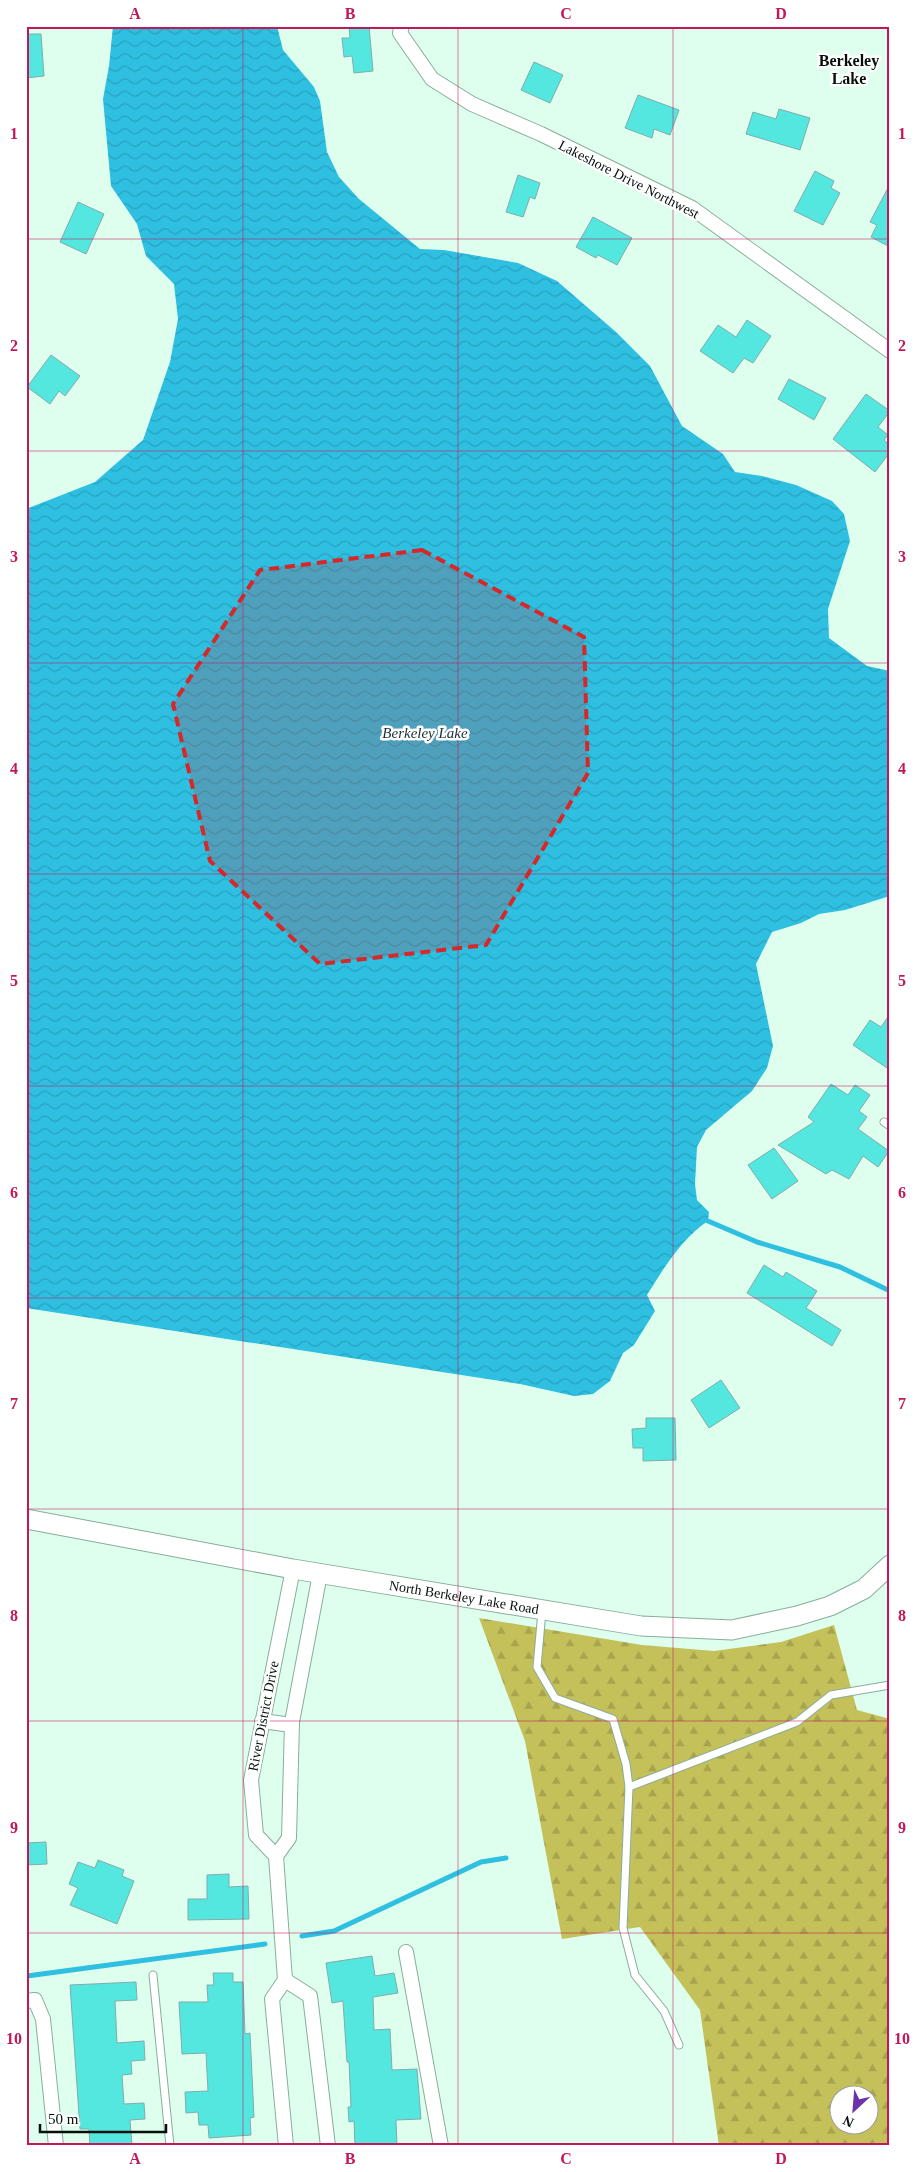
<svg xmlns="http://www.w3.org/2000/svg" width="916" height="2172" font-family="'Times New Roman',serif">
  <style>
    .forest { fill: url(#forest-firs); fill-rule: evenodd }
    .water { fill: url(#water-waves) }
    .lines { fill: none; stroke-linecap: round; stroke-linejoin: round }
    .stream { stroke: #2ebfe1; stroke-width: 5 }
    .building { fill: #53e7e0; stroke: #7fadaa }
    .lane-casing { stroke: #88ae9b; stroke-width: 9 }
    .street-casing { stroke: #88ae9b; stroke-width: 16 }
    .secondary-casing { stroke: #88ae9b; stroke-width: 21 }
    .lane { stroke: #fff; stroke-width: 7 }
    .street { stroke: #fff; stroke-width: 14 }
    .secondary { stroke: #fff; stroke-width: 19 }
    .marked { fill: #d62828; fill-opacity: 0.2; stroke: #d62828; stroke-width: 4; stroke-dasharray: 10 6; stroke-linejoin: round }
    .grid { fill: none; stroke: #c2185b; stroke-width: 1; stroke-opacity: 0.55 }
    .labels { text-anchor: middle; stroke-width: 5; stroke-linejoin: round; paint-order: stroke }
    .street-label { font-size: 14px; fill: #04100a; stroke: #fff }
    .water-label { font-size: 15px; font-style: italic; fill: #192f36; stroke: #fff }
    .quarter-label { font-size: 16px; font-weight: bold; fill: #04100a; stroke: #fff }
    .neatline { fill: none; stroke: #c2185b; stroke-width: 2 }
    .grid-label { font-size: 16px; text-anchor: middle; font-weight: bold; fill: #c2185b }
  </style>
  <defs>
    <pattern id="forest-firs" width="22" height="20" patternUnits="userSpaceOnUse" patternTransform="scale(1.25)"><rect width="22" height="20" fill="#c4c05a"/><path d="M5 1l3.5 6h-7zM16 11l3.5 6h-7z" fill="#a7a44d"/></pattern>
    <pattern id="water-waves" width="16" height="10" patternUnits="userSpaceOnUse" patternTransform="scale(1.25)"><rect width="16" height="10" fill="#2ebfe1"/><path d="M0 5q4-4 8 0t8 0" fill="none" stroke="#27a3c0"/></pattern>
  </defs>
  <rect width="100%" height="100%" fill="#dfffee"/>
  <path class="forest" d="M479 1618 642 1645 714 1651 781 1642 834 1625 857 1710 890 1719V2146H719L700 2010 640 1927 562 1939 525 1741ZM838 2094H868V2124H838Z"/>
  <path class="water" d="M113 26H277L283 50 314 87 320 101 327 152 339 177 359 199 420 249 444 250 518 263 557 281 616 332 650 366 682 426 723 454 735 472 762 476 796 485 832 501 844 514 850 541 828 609 829 638 867 666 890 671V896L845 910 819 914 801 923 772 932 756 964 773 1046 767 1068 752 1091 706 1130 697 1147 695 1184 697 1200 709 1212 708 1221C681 1239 664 1268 647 1295L655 1311 634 1345 623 1353 610 1381 593 1394 574 1396 520 1384 26 1308V509L95 482 143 440 170 362 178 319 174 284 146 256 137 224 111 186 103 99 109 66Z"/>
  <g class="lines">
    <g class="stream">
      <polyline points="708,1221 757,1242 840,1267 890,1291"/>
      <polyline points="302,1936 334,1931 481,1862 506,1858"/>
      <polyline points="27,1976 265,1944"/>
    </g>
  </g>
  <g class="building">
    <polygon points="349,26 369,26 373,71 354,73 352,56 344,57 342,38 350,38"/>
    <polygon points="26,34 41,34 44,76 26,78"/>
    <polygon points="534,62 563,75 550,103 521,90"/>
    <polygon points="638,95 679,110 670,135 654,129 652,138 625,128"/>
    <polygon points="779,109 810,118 800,150 746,134 753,112 776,119"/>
    <polygon points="815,171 834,181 831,188 840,193 823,225 794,211"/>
    <polygon points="518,175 540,183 535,199 530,197 523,217 506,212"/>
    <polygon points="890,184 890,247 871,237 877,225 870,222"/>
    <polygon points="78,202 104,214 86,254 60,242"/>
    <polygon points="593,217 632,238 617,265 598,255 596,258 576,247"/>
    <polygon points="747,320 771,336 753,363 744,358 733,373 700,351 718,325 736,337"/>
    <polygon points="51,355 80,376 65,396 59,391 50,404 27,387"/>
    <polygon points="789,379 826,398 814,420 778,399"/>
    <polygon points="866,394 890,411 878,427 888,435 884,440 890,445 890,452 875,472 833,439"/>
    <polygon points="890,1014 890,1070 853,1045 870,1020 881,1027"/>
    <polygon points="831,1084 848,1095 855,1085 870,1095 859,1111 867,1117 858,1129 889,1151 878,1167 863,1156 849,1179 832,1170 826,1174 778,1145 814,1122 808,1117"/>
    <polygon points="774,1148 798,1181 772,1199 748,1165"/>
    <polygon points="764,1265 783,1277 786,1272 817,1291 806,1308 841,1330 832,1346 747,1293"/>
    <polygon points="721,1380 740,1408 709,1428 691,1400"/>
    <polygon points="646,1418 675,1418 676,1460 643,1461 643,1448 633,1448 632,1429 646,1428"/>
    <polygon points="46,1842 47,1864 26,1865 26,1843"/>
    <polygon points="98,1860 124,1870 122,1876 134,1881 117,1924 70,1905 78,1888 69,1884 78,1862 95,1868"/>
    <polygon points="229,1874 229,1887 248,1886 249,1919 188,1920 188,1899 207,1899 207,1875"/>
    <polygon points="372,1956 375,1976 394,1973 398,1993 373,1997 374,2030 390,2029 392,2070 417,2069 421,2119 396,2120 397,2146 355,2146 354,2121 349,2122 348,2107 351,2107 349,2062 347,2062 343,2001 332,2003 326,1963"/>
    <polygon points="213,1973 233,1973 233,1982 243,1982 245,2034 250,2033 254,2117 250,2118 251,2135 209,2138 208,2125 199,2125 198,2112 186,2113 185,2092 208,2091 206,2053 182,2054 179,2002 208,2002 207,1985 214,1985"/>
    <polygon points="136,1982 137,2000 115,2001 117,2043 144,2041 145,2060 131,2061 132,2074 122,2075 124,2104 144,2103 145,2119 130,2120 132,2145 90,2146 89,2129 80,2129 70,1985"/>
  </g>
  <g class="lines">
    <defs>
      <g id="lane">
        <polyline points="884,1122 890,1126"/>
        <polyline points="542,1611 537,1667 555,1698 613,1719 626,1764 629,1787 797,1722 831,1695 890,1685"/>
        <polyline points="629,1787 623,1928 635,1975 664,2011 679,2045"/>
        <polyline points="153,1975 170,2146"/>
      </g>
      <g id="street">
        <polyline points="402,26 400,33 432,79 472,104 541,134 692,208 890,351"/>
        <polyline points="262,1721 292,1725"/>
        <polyline points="276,1856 289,1838 292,1722 320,1574"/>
        <polyline points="406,1952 441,2146"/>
        <polyline points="285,1980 310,1996 328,2146"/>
        <polyline points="26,2001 35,2000 43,2019 56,2146"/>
        <polyline points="286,2146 272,1999 285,1980 276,1856 256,1835 251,1780 293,1569"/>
      </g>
      <g id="secondary">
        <path id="s1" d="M26 1519 293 1569 641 1626 732 1630 797 1616 830 1606 864 1589 890 1565"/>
      </g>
    </defs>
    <use href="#lane" class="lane-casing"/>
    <use href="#street" class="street-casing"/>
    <use href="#secondary" class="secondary-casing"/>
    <use href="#lane" class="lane"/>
    <use href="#street" class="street"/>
    <use href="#secondary" class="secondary"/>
  </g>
  <path class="marked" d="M422 550 584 637 588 773 486 945 320 964 210 861 173 704 260 570Z"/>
  <path class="grid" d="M243 26V2146M458 26V2146M673 26V2146M26 239H890M26 451H890M26 663H890M26 874H890M26 1086H890M26 1298H890M26 1509H890M26 1721H890M26 1933H890"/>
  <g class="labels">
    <g class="street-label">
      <text transform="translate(629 179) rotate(27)" y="5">Lakeshore Drive Northwest</text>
      <text dy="5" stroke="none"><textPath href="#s1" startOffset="445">North Berkeley Lake Road</textPath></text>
      <text transform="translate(263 1716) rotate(-79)" y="5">River District Drive</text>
    </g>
    <g class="water-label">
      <text x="425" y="738">Berkeley Lake</text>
    </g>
    <g class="quarter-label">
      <text x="849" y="66">Berkeley<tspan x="849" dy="18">Lake</tspan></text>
    </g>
  </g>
  <rect width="916" height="2172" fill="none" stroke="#ffffff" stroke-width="55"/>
  <g transform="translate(854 2110) rotate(206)"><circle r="24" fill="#ffffff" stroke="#9b9f9d"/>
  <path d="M0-4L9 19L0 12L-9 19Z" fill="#6d33a9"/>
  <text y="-8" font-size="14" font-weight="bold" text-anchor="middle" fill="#04100a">N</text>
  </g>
  <path d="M40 2124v8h126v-8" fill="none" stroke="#04100a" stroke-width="2.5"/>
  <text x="48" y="2124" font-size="15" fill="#04100a" stroke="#ffffff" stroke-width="4" paint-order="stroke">50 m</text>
  <rect x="28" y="28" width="860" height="2116" class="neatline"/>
  <g class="grid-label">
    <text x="135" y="19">A</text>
    <text x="350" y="19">B</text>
    <text x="566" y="19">C</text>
    <text x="781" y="19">D</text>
    <text x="14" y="139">1</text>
    <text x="902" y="139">1</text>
    <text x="14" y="351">2</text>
    <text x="902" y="351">2</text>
    <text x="14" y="562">3</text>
    <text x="902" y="562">3</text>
    <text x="14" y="774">4</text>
    <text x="902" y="774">4</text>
    <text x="14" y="986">5</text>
    <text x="902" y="986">5</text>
    <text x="14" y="1198">6</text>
    <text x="902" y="1198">6</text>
    <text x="14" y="1409">7</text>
    <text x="902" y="1409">7</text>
    <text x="14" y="1621">8</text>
    <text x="902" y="1621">8</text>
    <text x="14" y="1833">9</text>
    <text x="902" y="1833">9</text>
    <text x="14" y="2044">10</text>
    <text x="902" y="2044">10</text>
    <text x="135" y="2164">A</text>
    <text x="350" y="2164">B</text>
    <text x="566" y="2164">C</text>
    <text x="781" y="2164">D</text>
  </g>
</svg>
